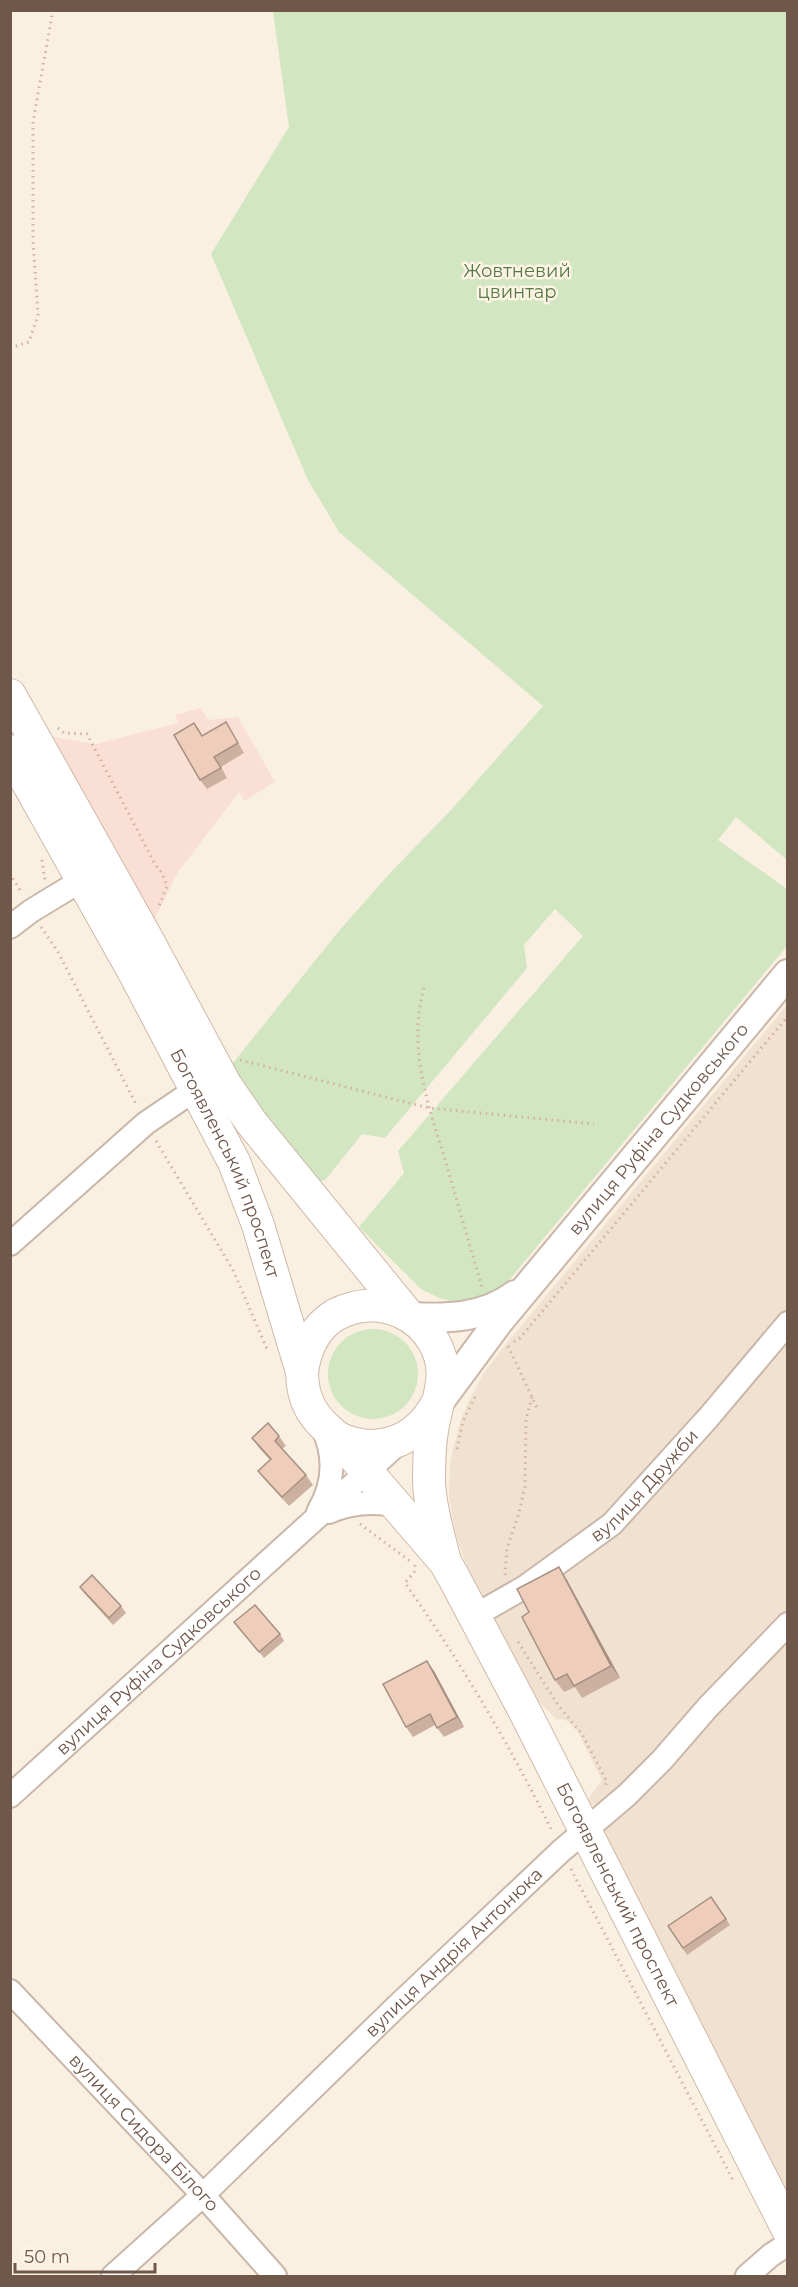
<svg xmlns="http://www.w3.org/2000/svg" width="798" height="2287" font-family="Montserrat,sans-serif">
  <style>
    .residential { fill: #f1e1d0 }
    .commercial { fill: #fadfd5 }
    .green { fill: #d1e6c1 }
    .lines { fill: none; stroke-linecap: round; stroke-linejoin: round }
    .minor-casing { stroke: #c9b7a9; stroke-width: 26 }
    .tertiary-casing { stroke: #c9b7a9; stroke-width: 32 }
    .secondary-casing { stroke: #cfb9a9; stroke-width: 34 }
    .path { stroke: #d2b19e; stroke-width: 3; stroke-dasharray: 1.5 4.5; stroke-linecap: butt }
    .minor { stroke: #fff; stroke-width: 22 }
    .tertiary { stroke: #fff; stroke-width: 28 }
    .secondary { stroke: #fff; stroke-width: 32 }
    .wall { fill: #cdb1a0 }
    .shaded-wall { fill: #a79082 }
    .building { fill: #eeceba; stroke: #a79082; stroke-width: 1.5 }
    .labels { text-anchor: middle; stroke-width: 5; stroke-linejoin: round; paint-order: stroke }
    .park-label { font-size: 18px; fill: #567a45; stroke: #fef4e6 }
    .street-label { font-size: 18px; fill: #6f574a; stroke: #fef4e6 }
  </style>
  <rect width="100%" height="100%" fill="#faf0e1"/>
  <g class="residential">
    <polygon points="787,1005 787,1315 619,1509 519,1581 482,1600 468,1569 455,1533 449,1495 450,1462 460,1422 467,1405 483,1374 507,1343"/>
    <polygon points="787,1332 787,1615 641,1772 602,1804 589,1805 588,1799 602,1780 578,1732 566,1720 556,1719 538,1701 490,1616 600,1541"/>
    <polygon points="787,1633 787,2204 602,1839 603,1826"/>
  </g>
  <polygon class="commercial" points="201,708 208,720 238,717 275,782 244,801 239,792 178,872 150,928 47,736 96,744 178,723 175,715"/>
  <g class="green">
    <polygon points="273,11 787,11 787,860 736,817 718,840 787,889 787,946 500,1291 493,1296 457,1303 439,1298 421,1289 359,1227 404,1173 398,1151 583,936 555,909 524,945 527,968 385,1138 362,1134 326,1179 320,1182 312,1181 230,1072 233,1063 338,932 390,873 452,809 543,706 339,532 308,480 211,254 289,127"/>
    <circle cx="373" cy="1374" r="45"/>
  </g>
  <g class="lines">
    <defs>
      <g id="minor">
        <polyline points="10,927 31,911 82,880"/>
        <polyline points="10,1244 146,1123 196,1089"/>
        <path d="M318 1512C334 1485 336 1455 322 1427"/>
        <path d="M329 1512C351 1502 372 1501 396 1505"/>
        <path id="s1" d="M474 1616 525 1587 612 1524 708 1418 788 1323"/>
        <path id="s2" d="M10 1796 402 1440"/>
        <path id="s3" d="M10 1991 203 2195 275 2276"/>
        <path id="s4" d="M113 2276 203 2195 395 2008 561 1851 627 1795 662 1760 708 1707 788 1624"/>
        <polyline points="747,2276 771,2255 788,2244"/>
      </g>
      <g id="tertiary">
        <path d="M411 1317C448 1319 484 1318 515 1295"/>
        <path id="s5" d="M437 1405 499 1321 788 974"/>
      </g>
      <g id="secondary">
        <polyline points="10,695 146,937 225,1084 251,1122 408,1315"/>
        <path id="s6" d="M10 751 135 974 234 1162 258 1225 302 1372C302 1403 315 1420 338 1438L445 1562 453 1576 523 1708 788 2230"/>
        <path d="M302 1372C305 1349 314 1328 335 1315 356 1304 380 1302 401 1312 428 1324 446 1353 442 1382 440 1399 434 1415 432 1431 429 1448 429 1465 429 1482 430 1508 438 1533 444 1558"/>
        <path d="M338 1438C377 1456 416 1442 436 1405"/>
      </g>
    </defs>
    <use href="#minor" class="minor-casing"/>
    <use href="#tertiary" class="tertiary-casing"/>
    <use href="#secondary" class="secondary-casing"/>
    <g class="path">
      <polyline points="10,348 29,342 38,315 33,241 33,122 53,10"/>
      <polyline points="58,728 64,733 87,734 155,864 162,873 167,886 159,906"/>
      <polyline points="42,860 45,880"/>
      <polyline points="10,873 21,892"/>
      <polyline points="41,927 58,952 137,1106"/>
      <path d="M424 988C406 1051 431 1112 449 1173 460 1211 471 1250 482 1288"/>
      <polyline points="240,1060 429,1108 594,1124"/>
      <polyline points="156,1141 233,1270 267,1349"/>
      <polyline points="514,1342 520,1338 788,1016"/>
      <polyline points="508,1346 538,1410"/>
      <polyline points="457,1449 463,1421 477,1393"/>
      <polyline points="360,1524 410,1561"/>
      <path d="M415 1565 414 1572 405 1583C460 1661 511 1747 553 1833"/>
      <polyline points="505,1575 507,1548 518,1516 525,1487 526,1419 532,1397"/>
      <polyline points="518,1642 558,1705 582,1734 607,1782 605,1786"/>
      <polyline points="571,1869 734,2182"/>
    </g>
    <use href="#minor" class="minor"/>
    <use href="#tertiary" class="tertiary"/>
    <use href="#secondary" class="secondary"/>
  </g>
  <g class="wall">
    <polygon points="232,732 244,753 221,767 227,778 207,789 200,780 203,736"/>
    <polygon points="279,1436 286,1446 282,1449 306,1475 313,1485 289,1506 265,1480 258,1471 270,1460 259,1448 252,1438"/>
    <polygon points="559,1567 567,1580 620,1678 582,1698 575,1687 564,1692 555,1680 529,1612"/>
    <polygon points="80,1587 121,1606 126,1613 113,1625 84,1593"/>
    <polygon points="234,1622 280,1634 284,1641 264,1658"/>
    <polygon points="434,1671 464,1727 444,1737 435,1725 413,1737 406,1727"/>
    <polygon points="711,1897 730,1925 687,1955 668,1926"/>
  </g>
  <g class="shaded-wall">
    <polygon points="559,1567 567,1580 620,1678 611,1666"/>
    <polygon points="427,1661 434,1671 464,1727 457,1717"/>
  </g>
  <g class="building">
    <polygon points="226,722 238,743 214,757 221,768 200,780 174,735 194,723 202,736"/>
    <polygon points="268,1423 279,1436 275,1441 306,1475 282,1497 258,1471 271,1459 252,1438"/>
    <polygon points="559,1567 611,1666 574,1686 567,1674 555,1680 522,1617 529,1612 517,1589"/>
    <polygon points="92,1575 121,1606 109,1618 80,1587"/>
    <polygon points="255,1605 280,1634 259,1652 234,1622"/>
    <polygon points="427,1661 457,1717 437,1728 430,1714 406,1727 383,1684"/>
    <polygon points="711,1897 726,1919 683,1948 668,1926"/>
  </g>
  <g class="labels">
    <g class="park-label">
      <text x="517" y="277">Жовтневий<tspan x="517" dy="21">цвинтар</tspan></text>
    </g>
    <g class="street-label">
      <text dy="6" stroke="none"><textPath href="#s5" startOffset="354">вулиця Руфіна Судковського</textPath></text>
      <text dy="6" stroke="none"><textPath href="#s6" startOffset="466">Богоявленський проспект</textPath></text>
      <text dy="6" stroke="none"><textPath href="#s1" startOffset="216">вулиця Дружби</textPath></text>
      <text dy="6" stroke="none"><textPath href="#s2" startOffset="201">вулиця Руфіна Судковського</textPath></text>
      <text dy="6" stroke="none"><textPath href="#s6" startOffset="1306">Богоявленський проспект</textPath></text>
      <text dy="6" stroke="none"><textPath href="#s4" startOffset="470">вулиця Андрія Антонюка</textPath></text>
      <text dy="6" stroke="none"><textPath href="#s3" startOffset="195">вулиця Сидора Білого</textPath></text>
    </g>
  </g>
  <rect width="798" height="2287" fill="none" stroke="#6f574a" stroke-width="24"/>
  <path d="M15 2263v9h140v-9" fill="none" stroke="#6f574a" stroke-width="3"/>
  <text x="24" y="2263" font-size="18" fill="#6f574a" stroke="#fef4e6" stroke-width="4.5" paint-order="stroke">50 m</text>
</svg>
